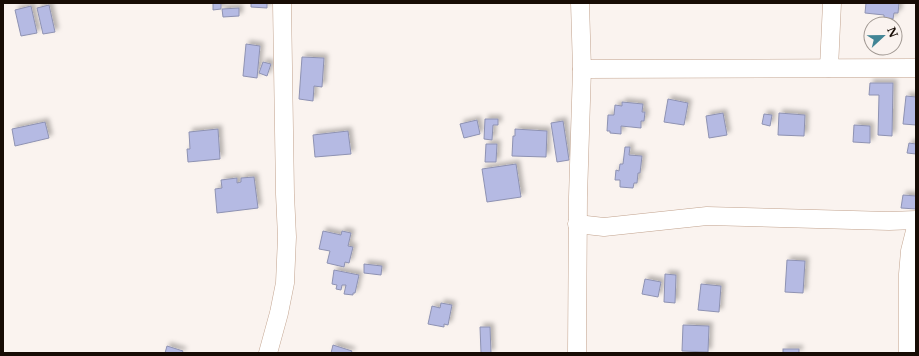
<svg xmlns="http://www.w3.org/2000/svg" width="919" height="356" font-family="'Libre Baskerville',serif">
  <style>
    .building { fill: #b5bae3; stroke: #8e92b2; filter: url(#shadow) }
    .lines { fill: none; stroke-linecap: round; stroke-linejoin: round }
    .minor-casing { stroke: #c2a38e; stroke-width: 19 }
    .minor { stroke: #fff; stroke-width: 18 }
  </style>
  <defs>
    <filter id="shadow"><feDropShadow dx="3.5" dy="-3.5" stdDeviation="2" flood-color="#0004"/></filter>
  </defs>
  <rect width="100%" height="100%" fill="#faf3ef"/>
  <g class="building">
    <polygon points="213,3 221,3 221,9 213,10"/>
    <polygon points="251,3 267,3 267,8 251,7"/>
    <polygon points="866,3 899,3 898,13 894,13 893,19 884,18 884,15 865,13"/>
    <polygon points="49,5 55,32 43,34 37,8"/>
    <polygon points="31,6 37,33 21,36 15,10"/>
    <polygon points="239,8 239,16 223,17 222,9"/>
    <polygon points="246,44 260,46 257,78 243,76"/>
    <polygon points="302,57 324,58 322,87 314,86 313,101 299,99"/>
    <polygon points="263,62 271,64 267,76 259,73"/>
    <polygon points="870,83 893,83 892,136 878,135 879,95 869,95"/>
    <polygon points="906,96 916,97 916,125 903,124"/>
    <polygon points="668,99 688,103 684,125 664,122"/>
    <polygon points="622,102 643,104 642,112 645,112 644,121 641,121 641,128 621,126 621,134 610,133 610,131 607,131 608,115 614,115 615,105 622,106"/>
    <polygon points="723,113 727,135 709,138 706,116"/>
    <polygon points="779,113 805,115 804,136 778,135"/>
    <polygon points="764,114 772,115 770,126 762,124"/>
    <polygon points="485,119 498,119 498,125 493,125 492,140 484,139"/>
    <polygon points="477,120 480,134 464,138 460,124"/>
    <polygon points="563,121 569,160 557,162 551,123"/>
    <polygon points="45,122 49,138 15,146 12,129"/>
    <polygon points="854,125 870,126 870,143 853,142"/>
    <polygon points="218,129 220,159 188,162 187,149 190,149 189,132"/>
    <polygon points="515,129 547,131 546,157 512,156 513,136 515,136"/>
    <polygon points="348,131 351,154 315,157 313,135"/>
    <polygon points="909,143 916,144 916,154 907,153"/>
    <polygon points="486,144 497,144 496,162 485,162"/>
    <polygon points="625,147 630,147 629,155 642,156 640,173 638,173 637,183 634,183 633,188 620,187 620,180 615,180 616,170 619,171 620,164 623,164"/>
    <polygon points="516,164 521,197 487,202 482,169"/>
    <polygon points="254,177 258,208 217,213 215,189 222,188 221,180 237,178 237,183 241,182 241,178"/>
    <polygon points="903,195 916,196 916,209 901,208"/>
    <polygon points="323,231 341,235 342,231 351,233 348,246 353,247 349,263 345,262 344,267 327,263 330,251 319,249"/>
    <polygon points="787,260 805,261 803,293 785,292"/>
    <polygon points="364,264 382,266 381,275 364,273"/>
    <polygon points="334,270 359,275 355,293 353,293 353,295 344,294 346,285 342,285 341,290 336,289 337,285 332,284"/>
    <polygon points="665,274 676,275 675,303 664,302"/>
    <polygon points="645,279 661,282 658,297 642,294"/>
    <polygon points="701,284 721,286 719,312 698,310"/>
    <polygon points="441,303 452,305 448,325 444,324 444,327 428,324 432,306 440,308"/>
    <polygon points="683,325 709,326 708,352 682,351"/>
    <polygon points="480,327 490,327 491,353 481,353"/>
    <polygon points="333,345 352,351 351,353 331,353"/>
    <polygon points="167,346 183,351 182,353 165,353"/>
    <rect x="783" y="349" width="16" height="4"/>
  </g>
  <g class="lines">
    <defs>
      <g id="minor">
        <polyline points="829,68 832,3"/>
        <polyline points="582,69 916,68"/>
        <polyline points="577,224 604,227 707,216 889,221 916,220"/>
        <polyline points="268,353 279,313 285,283 287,237 285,194 282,3"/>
        <polyline points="577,353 578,197 582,69 580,3"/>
        <polyline points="908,353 908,274 910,251 916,227"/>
      </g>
    </defs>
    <use href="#minor" class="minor-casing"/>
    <use href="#minor" class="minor"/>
  </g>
  <rect width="919" height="356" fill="none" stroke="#170c05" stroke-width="8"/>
  <g transform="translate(883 36) rotate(68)"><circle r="19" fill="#faf3ef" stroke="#9f9791"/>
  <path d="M0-3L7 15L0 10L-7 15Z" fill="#428595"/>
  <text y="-6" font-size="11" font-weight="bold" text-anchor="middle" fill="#170c05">N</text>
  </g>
</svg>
